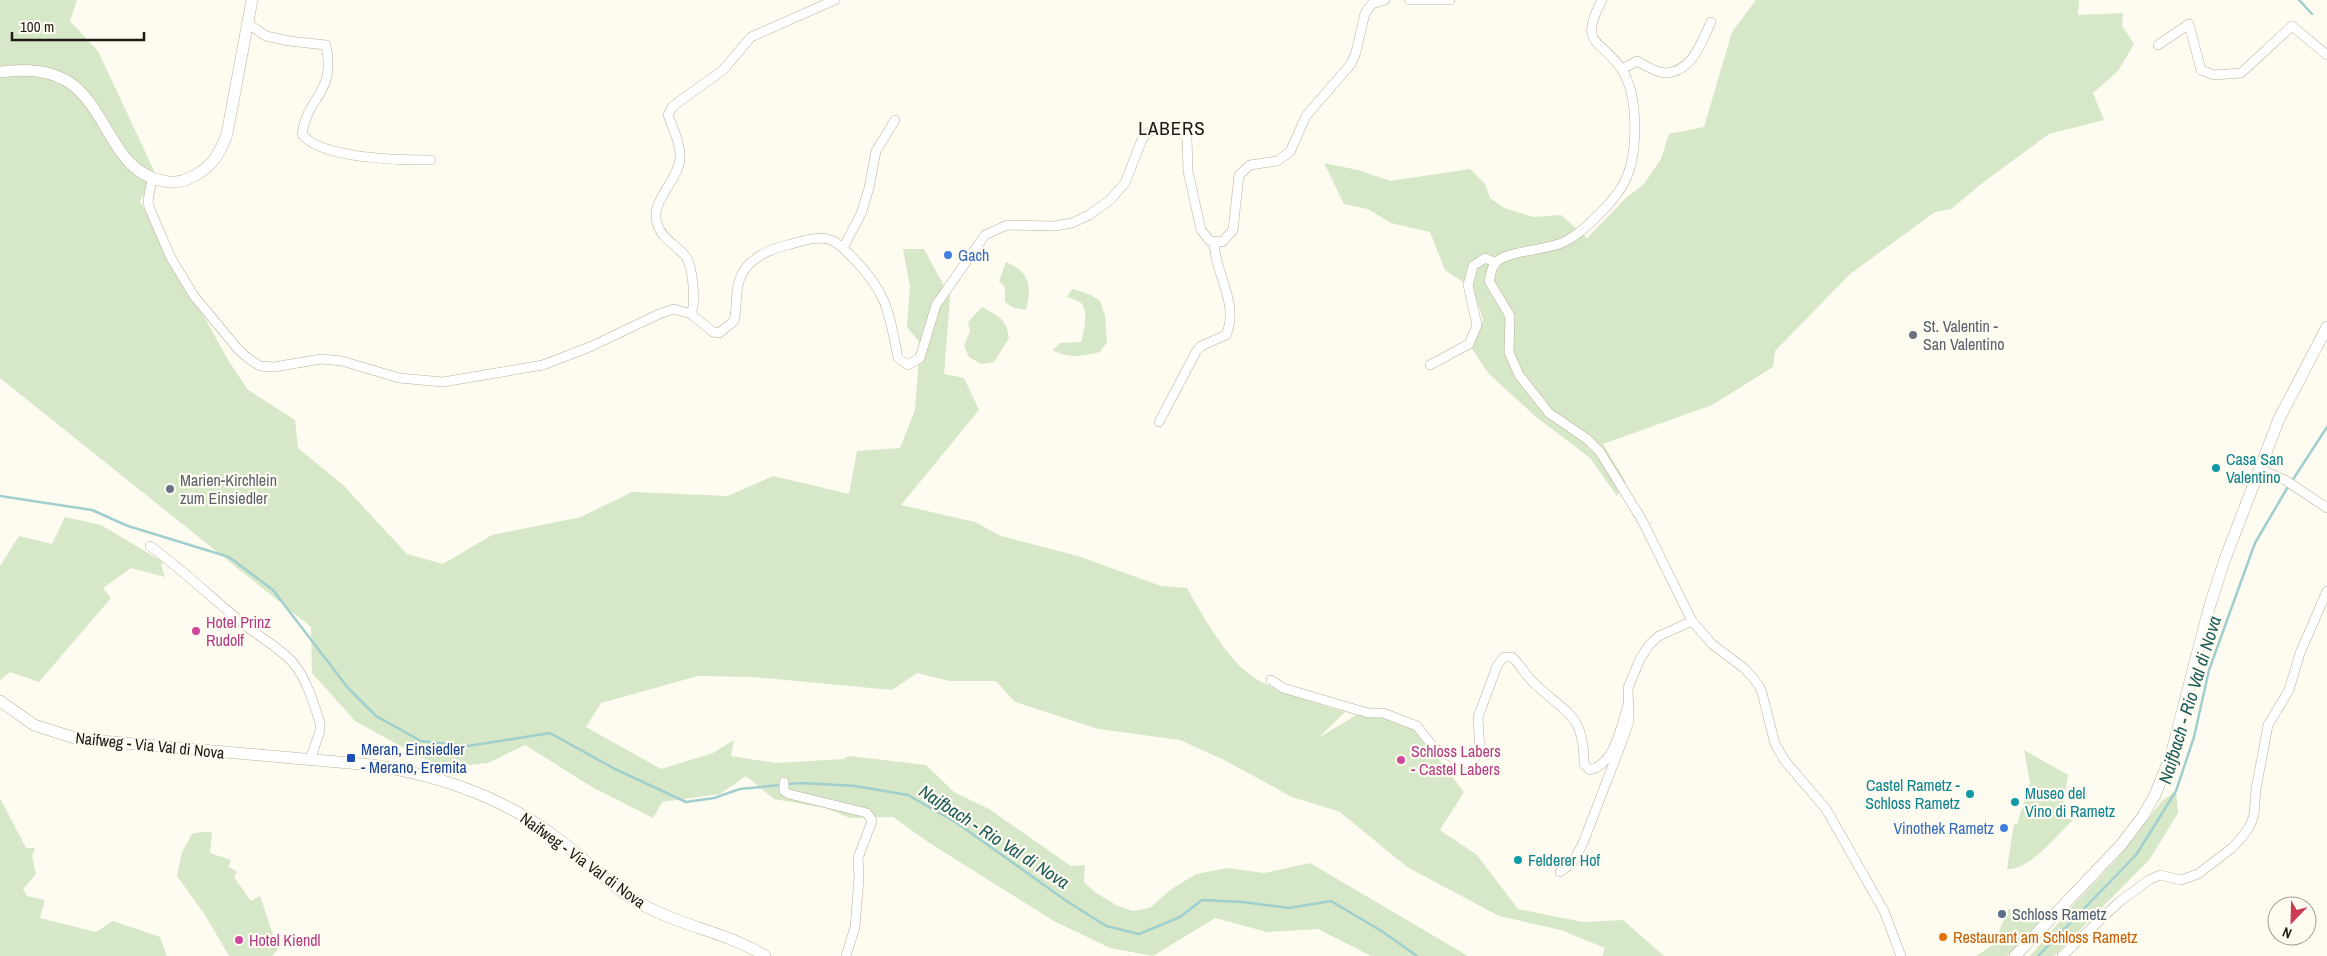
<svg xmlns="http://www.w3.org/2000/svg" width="2327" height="956" font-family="'Archivo Narrow',sans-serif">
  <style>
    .green { fill: #d6e8c7 }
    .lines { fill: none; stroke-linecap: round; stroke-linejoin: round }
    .stream { stroke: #a0cfce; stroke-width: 2.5 }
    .street-casing { stroke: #b9b19b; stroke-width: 10 }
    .secondary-casing { stroke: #b9b19b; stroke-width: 12 }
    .street { stroke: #fff; stroke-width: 9 }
    .secondary { stroke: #fff; stroke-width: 11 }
    .shop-dot { fill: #3f7fe0; stroke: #fefbf1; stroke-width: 2 }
    .worship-dot { fill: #6b7280; stroke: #fefbf1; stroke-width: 2 }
    .culture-dot { fill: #0f9aa8; stroke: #fefbf1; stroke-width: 2 }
    .hotel-dot { fill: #d1479c; stroke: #fefbf1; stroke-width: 2 }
    .transit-dot { fill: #1a4fb4; stroke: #fefbf1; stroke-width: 2 }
    .service-dot { fill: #5c6f8a; stroke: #fefbf1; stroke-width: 2 }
    .food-dot { fill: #e8710a; stroke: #fefbf1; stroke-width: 2 }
    .labels { text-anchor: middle; stroke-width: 4.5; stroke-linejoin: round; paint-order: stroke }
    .shop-label { font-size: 16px; fill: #366cbe; stroke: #fefbf1; text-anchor: start }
    .worship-label { font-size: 16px; fill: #5b616d; stroke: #fefbf1; text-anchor: start }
    .culture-label { font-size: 16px; fill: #0d838f; stroke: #fefbf1; text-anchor: start }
    .hotel-label { font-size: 16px; fill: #b23c85; stroke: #fefbf1; text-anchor: start }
    .street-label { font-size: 16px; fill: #1e1b13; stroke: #fefbf1 }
    .transit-label { font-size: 16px; fill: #164399; stroke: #fefbf1; text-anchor: start }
    .service-label { font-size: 16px; fill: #4e5e75; stroke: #fefbf1; text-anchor: start }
    .food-label { font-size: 16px; fill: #c56008; stroke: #fefbf1; text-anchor: start }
    .water-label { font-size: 18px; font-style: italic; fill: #1a5a5a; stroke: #fefbf1 }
    .quarter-label { font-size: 19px; letter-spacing: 1px; fill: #1e1b13; stroke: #fefbf1 }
  </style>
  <rect width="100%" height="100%" fill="#fefbf1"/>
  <g class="green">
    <path d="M0 0H77L70 21 98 51 156 175 140 201 228 360 248 390 295 420 298 448 343 485 407 554 443 564 492 535 581 517 632 492 728 496 773 476 849 494 857 451 900 448 915 410 920 343 907 327 910 286 903 249H924L950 297 944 374 964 378 979 410 901 505 975 522 1001 536 1078 556 1161 586 1187 588C1201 613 1222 650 1243 669 1267 691 1315 702 1345 712L1318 738 1370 707 1393 722 1415 729 1464 792 1440 830 1477 855 1518 909 1583 922 1623 920 1664 956H1602L1605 948 1561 930 1499 916 1407 867 1340 812 1292 797 1224 760 1180 740 1098 729 1015 702 996 681H950L917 673 892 690 754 677 698 676 601 703 586 727 661 769 713 753 734 740 731 756 776 763 844 759 849 756 926 765 954 792 989 809 1071 866 1085 865 1084 882 1096 893 1118 906 1133 911 1150 908 1170 890 1196 874 1227 868 1264 873 1310 863 1468 956H1371L1318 929 1267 932 1215 918 1153 956 1110 948 1054 921 928 842 893 817 850 818 825 808 774 799 746 776 720 794 662 802 653 818 592 787 525 745 488 763 440 768 355 721 312 673 311 627 0 378Z"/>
    <polygon points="1756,0 2079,0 2078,15 2123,13 2122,26 2134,44 2118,71 2093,93 2104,120 2049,134 1985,181 1951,209 1935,212 1850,274 1775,351 1773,367 1712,405 1603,444 1626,482 1617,496 1590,458 1535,416 1489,374 1472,349 1483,320 1473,289 1445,270 1430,232 1391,223 1368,209 1344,204 1324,163 1358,170 1390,181 1470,169 1485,184 1490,198 1504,208 1533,217 1561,215 1587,238 1626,198 1644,184 1661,159 1669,134 1704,127 1732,32"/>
    <path d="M1006 262C1030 271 1032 288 1026 310L1014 308 1005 302V287L999 281Z"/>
    <path d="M1073 289 1091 295 1100 301 1105 316 1107 342 1100 352C1085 356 1067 359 1053 350L1060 343 1081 342C1084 332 1089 311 1081 303 1077 300 1070 298 1066 297Z"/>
    <path d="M982 307C999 317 1006 318 1009 338L994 362 981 364 969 357 964 346 970 331 968 322Z"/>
    <polygon points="65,517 101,525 163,562 161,565 165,577 131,568 103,588 111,598 39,682 10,672 0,680 0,566 19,536 52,544"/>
    <path d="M2024 750 2068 775 2061 817 2073 820C2058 834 2029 871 2007 869L2014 824H2017L2030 783Z"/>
    <polygon points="2176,791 2178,813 2150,859 2054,956 2030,956 2076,902 2116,860 2162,801"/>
    <polygon points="0,798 26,848 35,848 32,856 36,874 23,889 27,896 45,900 40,918 96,932 113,921 160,937 167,956 0,956"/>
    <polygon points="201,832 212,832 210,853 231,860 228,866 237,872 234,877 251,901 260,896 278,949 272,956 229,956 205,915 177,876 182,852 192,834"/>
    <polygon points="2009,908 2015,918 2050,914 2007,956 1976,956 1993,945"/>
  </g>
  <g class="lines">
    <g class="stream">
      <polyline points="2299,0 2312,14"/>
      <polyline points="2292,481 2327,427"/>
      <polyline points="0,496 92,510 128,526 229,557 273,590 348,688 376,716 421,741 468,746 550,733 615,769 686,802 714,798 740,789 781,785"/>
      <polyline points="787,784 802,783 855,786 908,795 957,823 1065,900 1106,926 1139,934 1180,917 1202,900 1243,902 1289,908 1331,901 1383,932 1417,956"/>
      <polyline points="2038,956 2136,855 2176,791 2194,737 2209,670 2255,543 2289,485"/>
    </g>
    <defs>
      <g id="street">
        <path d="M835 0 751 37 723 70 673 106 668 115C673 129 681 144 680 159 678 181 650 201 657 223 661 239 677 245 686 257 693 267 696 303 691 314L713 332 719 333 734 321C738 306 734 291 741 276 748 259 770 249 787 245 800 242 814 236 828 239 838 242 845 250 852 257 887 292 889 312 898 358L908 365 920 358 936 305 985 235 1007 225 1055 226 1072 223 1089 215 1110 200 1125 183 1141 142 1145 135 1156 128H1175L1187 138 1188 171 1201 230 1210 241 1222 242 1233 230 1239 175 1250 165 1277 161 1290 152 1306 116 1351 64 1356 52 1365 13 1372 4 1385 0"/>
        <polyline points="1409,0 1450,0"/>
        <path d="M1602 0C1577 46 1602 39 1622 70 1639 96 1638 154 1625 181 1615 201 1584 232 1564 242 1546 251 1507 250 1495 263 1491 269 1491 275 1489 281L1510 316 1509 352 1519 375 1549 413 1587 439 1600 452 1642 520 1692 621 1712 644 1745 669 1754 679 1761 689 1775 744 1785 761 1826 809 1884 911 1901 956"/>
        <path d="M247 23 266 36 289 41 326 45C336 95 308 94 302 134 320 159 402 160 431 160"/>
        <polyline points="2158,45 2189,24 2201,70 2214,75 2241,73 2292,26 2327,55"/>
        <path d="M1622 69 1637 61C1645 65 1656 73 1666 73 1693 71 1702 41 1711 22"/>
        <polyline points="152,179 148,201 149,207 171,258 194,296 237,348 249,359 260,366 274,367 321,359 342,361 399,378 443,382 543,365 592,346 659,314 674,309 691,314"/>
        <polyline points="843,248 861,214 869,188 876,151 895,120"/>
        <polyline points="1430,365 1469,344 1477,325 1468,285 1473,266 1485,258 1496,263"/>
        <path d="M1159 422 1196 352 1201 346 1226 335C1240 303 1214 273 1214 241"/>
        <polyline points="2260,469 2285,480 2327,508"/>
        <path d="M150 546C184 571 214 600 246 626 262 639 281 648 294 664 307 680 314 704 320 723V731L310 760"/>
        <path d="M1271 680 1283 688 1368 713H1383L1417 726 1434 748 1464 763 1474 759 1480 750 1478 717 1497 666 1504 657H1512C1521 665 1525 675 1534 683 1566 714 1584 713 1584 764L1590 770C1616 763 1621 725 1629 702"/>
        <polyline points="784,782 784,791 789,794 867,813 872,821 858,858 859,878 855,927 846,956"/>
        <polyline points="1560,872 1573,862 1583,843 1623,739 1629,721 1628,688 1640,659 1650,644 1659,636 1692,621"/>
        <polyline points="2062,956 2119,902 2149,880 2160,875 2181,880 2198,874 2232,848 2242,837 2250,826 2254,815 2256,789 2268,725 2289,690 2300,653 2327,591"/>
      </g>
      <g id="secondary">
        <path d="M0 72C22 69 47 69 67 81 108 106 112 173 164 181 172 183 182 182 190 178 211 168 219 156 227 134L252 0"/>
        <path d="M0 701 34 725 78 739 372 765C438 775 503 797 557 838 586 860 614 890 647 907 685 927 728 933 765 956"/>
        <polyline points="2015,956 2121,845 2143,816 2155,795 2171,755 2210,605 2225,559 2279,419 2327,327"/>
      </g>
    </defs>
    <use href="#street" class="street-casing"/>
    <use href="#secondary" class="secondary-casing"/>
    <use href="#street" class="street"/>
    <use href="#secondary" class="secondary"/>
  </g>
  <g class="shop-dot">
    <circle cx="948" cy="255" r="5"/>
    <circle cx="2004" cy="828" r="5"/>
  </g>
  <g class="worship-dot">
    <circle cx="1913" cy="335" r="5"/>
    <circle cx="170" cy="489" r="5"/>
  </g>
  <g class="culture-dot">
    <circle cx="2216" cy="468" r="5"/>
    <circle cx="1970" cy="794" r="5"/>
    <circle cx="2015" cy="802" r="5"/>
    <circle cx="1518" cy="860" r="5"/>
  </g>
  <g class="hotel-dot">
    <circle cx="196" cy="631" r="5"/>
    <circle cx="1401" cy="760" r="5"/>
    <circle cx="239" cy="940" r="5"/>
  </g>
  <rect class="transit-dot" x="346" y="753" width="10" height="10" rx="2.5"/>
  <circle class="service-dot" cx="2002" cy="914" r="5"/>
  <circle class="food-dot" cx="1943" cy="937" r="5"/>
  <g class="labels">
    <g class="shop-label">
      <text x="958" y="261">Gach</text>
      <text x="1994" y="834" text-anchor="end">Vinothek Rametz</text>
    </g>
    <g class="worship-label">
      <text x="1923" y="332">St. Valentin -<tspan x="1923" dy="18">San Valentino</tspan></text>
      <text x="180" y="486">Marien-Kirchlein<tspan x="180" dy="18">zum Einsiedler</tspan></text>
    </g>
    <g class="culture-label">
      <text x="2226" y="465">Casa San<tspan x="2226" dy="18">Valentino</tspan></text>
      <text x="1960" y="791" text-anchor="end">Castel Rametz -<tspan x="1960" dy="18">Schloss Rametz</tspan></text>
      <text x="2025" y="799">Museo del<tspan x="2025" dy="18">Vino di Rametz</tspan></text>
      <text x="1528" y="866">Felderer Hof</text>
    </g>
    <g class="hotel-label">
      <text x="206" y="628">Hotel Prinz<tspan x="206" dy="18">Rudolf</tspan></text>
      <text x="1411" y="757">Schloss Labers<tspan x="1411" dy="18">- Castel Labers</tspan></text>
      <text x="249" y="946">Hotel Kiendl</text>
    </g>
    <g class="street-label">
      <text transform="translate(150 745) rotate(6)" y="6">Naifweg - Via Val di Nova</text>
      <text transform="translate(583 860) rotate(36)" y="6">Naifweg - Via Val di Nova</text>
    </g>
    <g class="transit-label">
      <text x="361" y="755">Meran, Einsiedler<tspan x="361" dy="18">- Merano, Eremita</tspan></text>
    </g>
    <g class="service-label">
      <text x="2012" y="920">Schloss Rametz</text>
    </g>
    <g class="food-label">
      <text x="1953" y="943">Restaurant am Schloss Rametz</text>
    </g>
    <g class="water-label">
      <text transform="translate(2190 700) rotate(-73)" y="6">Naifbach - Rio Val di Nova</text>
      <text transform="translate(994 837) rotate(33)" y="6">Naifbach - Rio Val di Nova</text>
    </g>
    <g class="quarter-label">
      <text x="1172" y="135">LABERS</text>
    </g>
  </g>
  <g transform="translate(2292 921) rotate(203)"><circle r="24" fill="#fefbf1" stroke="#a4a198"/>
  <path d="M0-4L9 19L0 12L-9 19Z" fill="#cc3c54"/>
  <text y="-8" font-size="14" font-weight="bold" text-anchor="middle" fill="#1e1b13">N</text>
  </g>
  <path d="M12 32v8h132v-8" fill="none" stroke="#1e1b13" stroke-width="2.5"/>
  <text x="20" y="32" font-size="15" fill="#1e1b13" stroke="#fefbf1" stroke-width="4" paint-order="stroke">100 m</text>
</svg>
